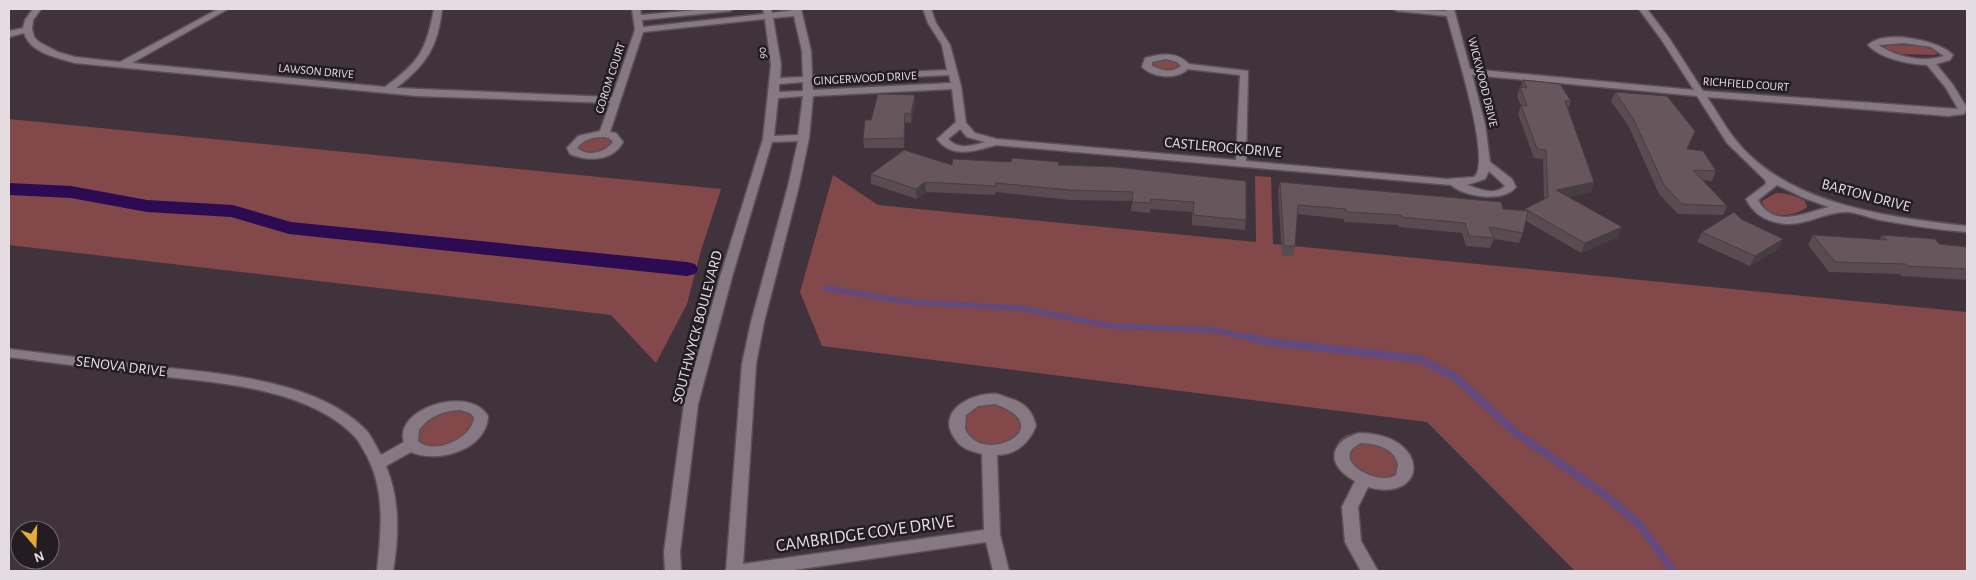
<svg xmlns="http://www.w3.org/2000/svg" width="1976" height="580" font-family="'Alegreya Sans',sans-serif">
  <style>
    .green { fill: #83484a }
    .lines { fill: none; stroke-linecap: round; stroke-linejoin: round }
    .stream-far1 { stroke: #634a7e; stroke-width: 5.5 }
    .stream { stroke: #634a7e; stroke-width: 8 }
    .canal { fill: #2c0b53; fill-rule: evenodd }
    .minor-casing { stroke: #5b5158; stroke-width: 3 }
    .minor { fill: #877983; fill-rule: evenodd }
    .wall { fill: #594b4f }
    .shaded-wall { fill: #483d40 }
    .building { fill: #67575c; stroke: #483d40 }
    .labels { text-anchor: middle; stroke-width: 5; stroke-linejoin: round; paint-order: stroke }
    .far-street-label { font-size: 12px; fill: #e4dce1; stroke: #231d21 }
    .street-label { font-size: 15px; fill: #e4dce1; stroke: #231d21 }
    .near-street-label { font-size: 18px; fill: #e4dce1; stroke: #231d21 }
  </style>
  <rect width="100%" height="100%" fill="#40333c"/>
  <g class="green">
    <path d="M1891 45C1905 46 1926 43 1938 53L1934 55 1901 54 1884 48 1885 46Z"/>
    <polygon points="1174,58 1182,66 1169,73 1143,65 1145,60"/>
    <polygon points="9,119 721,189 700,254 687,304 656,363 611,315 9,245"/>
    <path d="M595 131 613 133 615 142C598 154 589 155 571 145L575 138Z"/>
    <polygon points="833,175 878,205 1256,242 1255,176 1271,177 1273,244 1967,312 1967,571 1575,571 1427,422 822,346 800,292"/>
    <path d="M1776 193C1787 193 1796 196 1805 201L1807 207C1796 217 1765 220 1762 201Z"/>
    <path d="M1005 403 1025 426C1022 430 1019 436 1015 439 1002 448 973 449 965 432 963 428 964 421 963 417L976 405Z"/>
    <polygon points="461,407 479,418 461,444 419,449 414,430 429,416"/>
    <path d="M1363 432 1383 437 1398 450 1399 471C1375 489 1357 469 1336 456 1334 438 1347 433 1363 432Z"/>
  </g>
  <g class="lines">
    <polyline class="stream-far1" points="825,288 910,302 1019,308 1111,326 1214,330 1255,339"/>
    <polyline class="stream" points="1249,337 1272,342 1419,359 1455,377 1515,432 1604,494 1640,525 1673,571"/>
    <polygon class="canal" points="9,183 71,186 147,200 233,205 291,222 687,262 695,264 698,269 695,274 687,276 289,234 231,217 147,212 71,198 9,195"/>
    <defs>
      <g id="minor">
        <path d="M33 9H41L33 20 32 29 34 37 39 42 58 52 75 57 120 62 218 9H228L132 63 385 87C419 62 426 51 434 9H442C438 47 426 65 396 88L612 97 635 30 632 9H640L641 15 707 9H734L730 11 642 20 643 27 764 14 763 9H771L772 13 801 9 811 51 812 76 947 70 942 45 928 23 923 9H931L936 23 950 45 961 86 966 123 975 133 997 139 1236 160 1240 75 1188 69C1177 80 1153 78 1142 67L1145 58C1161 54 1176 51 1189 64L1248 71 1246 161 1447 179 1474 177C1493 161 1453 42 1447 16L1397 11 1393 9 1446 11V9H1454L1470 69 1694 90 1661 39 1639 9H1647L1669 38 1703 91 1958 109 1946 88 1927 65C1909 64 1881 59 1868 45 1883 29 1940 40 1953 55L1950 60 1936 64 1953 85 1967 108 1964 114 1948 116 1707 97C1716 110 1724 125 1734 138 1785 205 1890 217 1967 226V232C1938 230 1909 225 1880 220 1869 218 1857 212 1846 212 1823 212 1803 228 1779 223 1764 220 1753 213 1746 199L1766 184 1765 180 1727 143 1697 96 1472 75 1485 124 1490 162 1512 179 1516 187C1503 203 1465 197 1451 185L996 145C975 151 952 159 937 139L956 122 952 89 813 96 809 138 799 186 764 322 756 364 743 564 984 530 982 454C976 452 969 451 963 447 958 444 954 438 951 432 941 407 976 392 997 394 1002 395 1007 398 1012 399 1026 404 1033 412 1036 426 1029 443 1016 455 997 455L1000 535 1009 571H993L986 542 787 571H726L742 364 751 322 788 186 798 141 772 142 732 277 698 404 680 552 681 571H665L664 552 684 404 720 277 763 139 771 65 765 19 643 32 610 132 616 133 623 142C613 161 589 162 570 154L567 148 578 136 600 131 610 103 417 96 75 63C58 58 30 53 24 33L9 37V31L23 28 25 20ZM794 16 802 51 803 77 780 78 781 65 773 18ZM1904 43 1931 47 1944 56C1923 63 1897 57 1878 45ZM1166 59 1177 62 1181 66C1172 73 1162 71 1152 66V62ZM949 75 951 83 813 90 812 82ZM803 82V91L779 92V84ZM803 96 798 135 774 136 778 98ZM960 129 967 137 985 142C972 146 958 150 948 139ZM604 137 609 138 613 142C605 153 587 157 577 148 584 139 593 137 604 137ZM1489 171 1505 186C1494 196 1479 189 1467 185L1485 179ZM1777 185 1804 198 1829 207C1806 212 1774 230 1758 200ZM995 404C1062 428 981 467 965 429L966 415 978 406Z"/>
        <path d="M9 349C56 355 102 360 149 366 216 373 315 379 365 429 372 436 376 447 381 455L404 442C393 409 469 384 488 416 487 450 437 464 411 452L386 466C400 500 399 535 393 571H377C381 532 386 493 367 456 363 450 360 442 355 437 309 387 212 382 148 375 102 369 55 363 9 357ZM460 410 470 413 474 417C473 438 434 456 418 441L419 430C429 416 443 411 460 410Z"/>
        <path d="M1359 433C1432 434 1428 504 1368 487L1358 507 1361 541 1378 571H1361L1345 542 1342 507 1355 481C1326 466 1328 442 1359 433ZM1361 443C1376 444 1393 447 1398 464L1396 475C1377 487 1327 459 1361 443Z"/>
      </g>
    </defs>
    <use href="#minor" class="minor-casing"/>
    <use href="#minor" class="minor"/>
  </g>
  <g class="wall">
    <polygon points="1523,80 1571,101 1568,109 1594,182 1591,192 1568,197 1618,237 1581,253 1526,221 1523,233 1519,243 1494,239 1490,248 1466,246 1462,233 1399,227 1398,225 1344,222 1344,219 1297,214 1295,246 1293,256 1282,256 1278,191 1280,182 1503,209 1525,210 1525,209 1544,199 1543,159 1534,158 1518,114 1521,106 1517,96 1520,87 1521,87"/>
    <polygon points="1615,92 1716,171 1712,181 1703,180 1727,206 1723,215 1678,214 1659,194 1629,127 1611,101"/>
    <polygon points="915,95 915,104 911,123 905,122 904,148 864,148 863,139 871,120"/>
    <polygon points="952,165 1059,165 1115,167 1246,220 1245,230 1192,225 1192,212 1150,209 1150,213 1131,211 1132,201 1070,200 996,192 995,195 926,192 917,199 871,184 871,174"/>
    <polygon points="1741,219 1783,239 1778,249 1750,266 1697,242 1702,232"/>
    <polygon points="1813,235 1879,240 1882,235 1939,244 1967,247 1967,280 1901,276 1900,274 1829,272 1808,245"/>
  </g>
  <g class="shaded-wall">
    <polygon points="915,95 915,104 911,123 911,114"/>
    <polygon points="905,113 905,122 904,148 904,138"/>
    <polygon points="925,182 926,192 917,199 916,189"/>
    <polygon points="1594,182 1591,192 1553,200 1556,190"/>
    <polygon points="1622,227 1618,237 1581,253 1585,243"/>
    <polygon points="1783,239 1778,249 1750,266 1755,256"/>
  </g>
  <g class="building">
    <polygon points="1523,80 1560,84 1571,101 1565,101 1594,182 1556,190 1622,227 1585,243 1525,209 1548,197 1546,150 1537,149 1521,105 1527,106 1520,87 1527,88"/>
    <polygon points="1615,92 1667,96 1695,131 1687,149 1703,151 1716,171 1693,170 1727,206 1682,204 1664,185 1633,118"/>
    <polygon points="878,94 915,95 911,114 905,113 904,138 863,139 865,120 871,120"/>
    <polygon points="904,150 952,165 953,159 1011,162 1012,158 1059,162 1058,165 1115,167 1246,181 1246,220 1193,215 1194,202 1151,199 1151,203 1132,202 1133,192 1070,190 996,183 995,186 925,182 916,189 871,174"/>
    <polygon points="1280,182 1501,202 1503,209 1528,211 1523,233 1489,227 1494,238 1469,236 1465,223 1401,217 1401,215 1347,212 1346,209 1298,205 1295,246 1284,246"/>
    <polygon points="1734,212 1741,219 1783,239 1755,256 1702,232"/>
    <polygon points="1813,235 1887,240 1882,235 1935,239 1939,244 1967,247 1967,269 1908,266 1906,264 1835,262"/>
  </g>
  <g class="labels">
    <g class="far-street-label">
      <text transform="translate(762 53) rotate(-95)" y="4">90</text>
      <text transform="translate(316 71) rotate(5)" y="4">LAWSON DRIVE</text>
      <text transform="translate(610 78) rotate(-72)" y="4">GOROM COURT</text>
      <text transform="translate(865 78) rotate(-3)" y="4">GINGERWOOD DRIVE</text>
      <text transform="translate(1483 82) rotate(76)" y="4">WICKWOOD DRIVE</text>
      <text transform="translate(1746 84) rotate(4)" y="4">RICHFIELD COURT</text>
    </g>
    <g class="street-label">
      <text transform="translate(1223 147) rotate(5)" y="5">CASTLEROCK DRIVE</text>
      <text transform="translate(1866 195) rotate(15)" y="5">BARTON DRIVE</text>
      <text transform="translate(697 327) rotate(-75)" y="5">SOUTHWYCK BOULEVARD</text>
      <text transform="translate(121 366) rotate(7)" y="5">SENOVA DRIVE</text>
    </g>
    <g class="near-street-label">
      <text transform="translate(865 533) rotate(-8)" y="6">CAMBRIDGE COVE DRIVE</text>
    </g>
  </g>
  <rect width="1976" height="580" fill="none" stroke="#e4dce1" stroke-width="20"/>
  <g transform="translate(35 545) rotate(161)"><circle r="24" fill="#231d21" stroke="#70696e"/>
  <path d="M0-4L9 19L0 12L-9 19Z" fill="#e9ab38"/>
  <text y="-8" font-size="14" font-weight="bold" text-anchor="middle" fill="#e4dce1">N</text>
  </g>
</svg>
